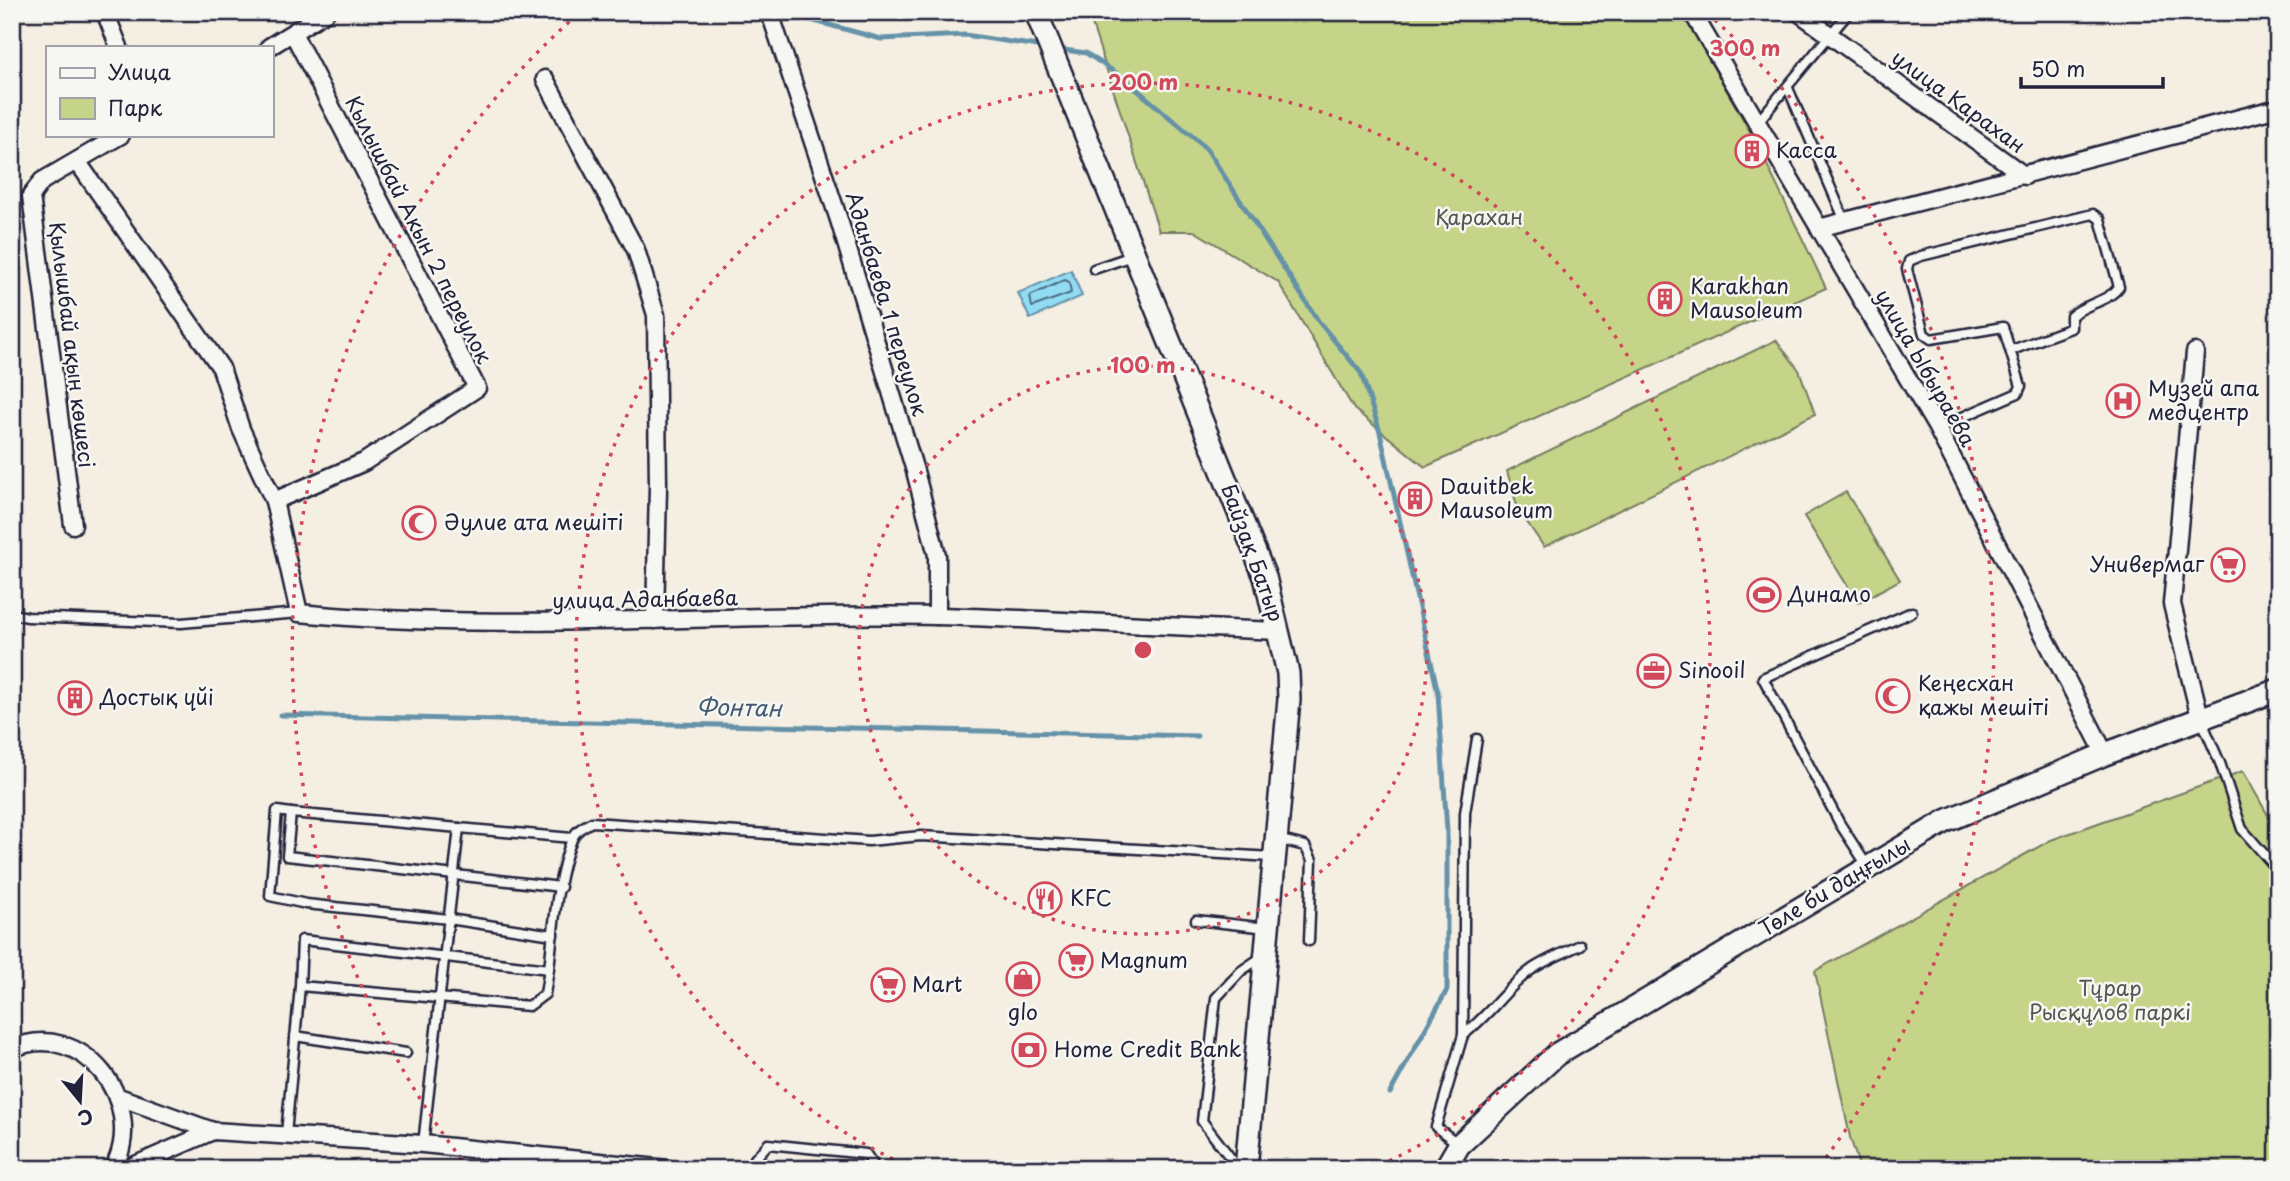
<svg xmlns="http://www.w3.org/2000/svg" width="2290" height="1181" font-family="'Playpen Sans',sans-serif">
  <style>
    .green { fill: #c5d488; stroke: #747b62; stroke-width: 2 }
    .water { fill: #92dcf3; stroke: #6592a9; stroke-width: 2 }
    .lines { fill: none; stroke-linecap: round; stroke-linejoin: round }
    .shore { stroke: #4f6c85; stroke-width: 2 }
    .stream { stroke: #6592a9; stroke-width: 5 }
    .lane-casing { stroke: #22223b; stroke-width: 13 }
    .street-casing { stroke: #22223b; stroke-width: 21 }
    .secondary-casing { stroke: #22223b; stroke-width: 26 }
    .lane { stroke: #f6f6f2; stroke-width: 8 }
    .street { stroke: #f6f6f2; stroke-width: 16 }
    .secondary { stroke: #f6f6f2; stroke-width: 21 }
    .ring { fill: none; stroke: #d1495b; stroke-width: 3.5; stroke-dasharray: 3.5 7 }
    .labels { text-anchor: middle; stroke-width: 5; stroke-linejoin: round; paint-order: stroke }
    .street-label { font-size: 21px; fill: #22223b; stroke: #f6f6f2 }
    .poi-label { font-size: 21px; fill: #22223b; stroke: #f6f6f2; text-anchor: start }
    .park-label { font-size: 21px; fill: #535752; stroke: #f6f6f2 }
    .water-label { font-size: 23px; font-style: italic; fill: #445a72; stroke: #f6f6f2 }
    .centre { fill: #d1495b; stroke: #f6f6f2; stroke-width: 3.5 }
    .ring-label { font-size: 21px; text-anchor: middle; font-weight: bold; fill: #d1495b; stroke: #f6f6f2; stroke-width: 5; stroke-linejoin: round; paint-order: stroke }
  </style>
  <rect width="100%" height="100%" fill="#f4efe2"/>
  <filter id="ink" filterUnits="userSpaceOnUse"><feTurbulence type="fractalNoise" baseFrequency=".0143" numOctaves="2"/><feDisplacementMap in="SourceGraphic" scale="14" xChannelSelector="R" yChannelSelector="G"/><feConvolveMatrix kernelMatrix="1 2 1 2 8 2 1 2 1" color-interpolation-filters="sRGB"/></filter>
  <g filter="url(#ink)">
    <g class="green">
      <polygon points="1088,12 1682,12 1756,142 1826,288 1425,467 1354,409 1278,282 1194,231 1159,231"/>
      <polygon points="1776,340 1799,370 1815,414 1544,547 1518,509 1507,471"/>
      <polygon points="1846,492 1900,580 1858,603 1804,516"/>
      <polygon points="2243,771 2278,833 2278,1169 1860,1169 1850,1137 1815,971 2051,840"/>
    </g>
    <polygon class="water" points="1071,270 1082,296 1030,319 1018,293"/>
    <g class="lines">
      <polygon class="shore" points="1065,280 1069,282 1071,293 1032,307 1030,296"/>
      <g class="stream">
        <polyline points="794,12 800,17 881,39 965,35 1044,47"/>
        <polyline points="1057,49 1086,53 1122,77 1206,148 1319,322 1361,373 1380,432 1438,693 1447,831 1447,990 1390,1093"/>
        <polyline points="280,715 1197,736"/>
      </g>
      <defs>
        <g id="lane">
          <polyline points="1788,88 1845,221"/>
          <polyline points="1757,123 1849,12"/>
          <polyline points="1094,269 1132,256"/>
          <path d="M1937 428 2018 393 2021 386 2003 327 1931 339 1924 334 1907 269 1909 261 1921 256 2093 214 2100 219 2119 287C2108 302 2086 303 2071 316V328L2012 350"/>
          <polyline points="12,614 28,617 181,623 299,613"/>
          <polyline points="2201,719 2220,763 2242,829 2278,870"/>
          <polyline points="291,813 277,811 270,896 306,904 449,919 553,935"/>
          <polyline points="1277,839 1305,846 1312,860 1309,941"/>
          <polyline points="1868,867 1840,824 1763,678 1912,612"/>
          <polyline points="561,887 287,856 291,813 572,838"/>
          <polyline points="1196,920 1267,928"/>
          <path d="M549 969 545 994 529 1006 300 986 302 940 549 969C554 927 556 879 572 839 576 830 584 826 592 822L869 841 921 836 1272 857"/>
          <path d="M1463 1035C1489 1016 1505 989 1531 970 1545 960 1564 953 1580 945"/>
          <polyline points="295,1036 406,1053"/>
          <polyline points="286,1134 300,986"/>
          <polyline points="1457,1143 1436,1127 1463,1035 1465,813 1477,739"/>
          <polyline points="423,1144 459,828"/>
          <polyline points="746,1169 768,1144 866,1154 876,1169"/>
          <polyline points="1239,1169 1202,1121 1216,998 1241,971 1263,956"/>
        </g>
        <g id="street">
          <polyline points="105,12 119,47"/>
          <polyline points="765,12 772,19 839,220 915,471 937,555 937,616"/>
          <polyline points="1692,12 1937,428 2105,754"/>
          <polyline points="1798,12 2025,176"/>
          <polyline points="269,47 326,12"/>
          <polyline points="545,79 636,250 656,315 658,487 655,620"/>
          <path d="M77 161 221 368 241 429 274 501 299 613C511 633 724 612 937 616 1052 619 1166 627 1280 631"/>
          <polyline points="1819,228 2278,108"/>
          <polyline points="2195,352 2172,604 2200,717"/>
          <polyline points="274,501 364,462 477,388 293,33"/>
          <polyline points="73,525 31,196 42,181 121,135"/>
          <path d="M12 1049C82 1017 149 1103 113 1169"/>
          <polyline points="119,1097 213,1131 423,1144 668,1169"/>
          <polyline points="126,1169 213,1131"/>
        </g>
        <g id="secondary">
          <polyline points="1036,12 1265,577 1288,673 1289,699 1246,1169"/>
          <polyline points="1445,1169 1459,1145 1557,1054 1946,821 2105,754 2278,690"/>
        </g>
      </defs>
      <use href="#lane" class="lane-casing"/>
      <use href="#street" class="street-casing"/>
      <use href="#secondary" class="secondary-casing"/>
      <use href="#lane" class="lane"/>
      <use href="#street" class="street"/>
      <use href="#secondary" class="secondary"/>
    </g>
  </g>
  <g class="ring">
    <circle cx="1143" cy="650" r="284"/>
    <path d="M912 1168A567 567 0 1 1 1374 1168"/>
    <path d="M468 1168A851 851 0 0 1 579 13M1707 13A851 851 0 0 1 1818 1168"/>
  </g>
  <defs>
    <symbol id="building-ring" viewBox="-11 -11 22 22"><circle r="9.5" fill="#f6f6f2" stroke="#d1495b" stroke-width="1.5"/><path d="M-4-6H4V6H1V3H-1V6H-4ZM-2.5-4.3h1.7v1.8h-1.7ZM.8-4.3h1.7v1.8H.8ZM-2.5-1h1.7V.8h-1.7ZM.8-1h1.7V.8H.8Z" fill="#d1495b"/></symbol>
    <symbol id="hospital-ring" viewBox="-11 -11 22 22"><circle r="9.5" fill="#f6f6f2" stroke="#d1495b" stroke-width="1.5"/><path d="M-5-5h3v3.5h4V-5h3V5h-3V1.5h-4V5h-3Z" fill="#d1495b"/></symbol>
    <symbol id="mosque-ring" viewBox="-11 -11 22 22"><circle r="9.5" fill="#f6f6f2" stroke="#d1495b" stroke-width="1.5"/><path d="M3.5-4.9A6 6 0 1 0 3.5 4.9A5 5 0 1 1 3.5-4.9Z" fill="#d1495b"/></symbol>
    <symbol id="supermarket-ring" viewBox="-11 -11 22 22"><circle r="9.5" fill="#f6f6f2" stroke="#d1495b" stroke-width="1.5"/><path d="M-6-5.5h2.5l.6 2H6L4.5 2H-2.5L-4.4-4H-6ZM-1.5 3.2a1.3 1.3 0 1 0 .1 0ZM3 3.2a1.3 1.3 0 1 0 .1 0Z" fill="#d1495b"/></symbol>
    <symbol id="stadium-ring" viewBox="-11 -11 22 22"><circle r="9.5" fill="#f6f6f2" stroke="#d1495b" stroke-width="1.5"/><path d="M0-5a6.5 5 0 1 0 0 10a6.5 5 0 1 0 0-10ZM-3.5-1.8h7v3.6h-7Z" fill="#d1495b"/></symbol>
    <symbol id="office-ring" viewBox="-11 -11 22 22"><circle r="9.5" fill="#f6f6f2" stroke="#d1495b" stroke-width="1.5"/><path d="M-6-3h4V-5.5h4V-3h4V5H-6ZM-1-4.5V-3h2v-1.5ZM-6 0V1H6V0Z" fill="#d1495b"/></symbol>
    <symbol id="restaurant-ring" viewBox="-11 -11 22 22"><circle r="9.5" fill="#f6f6f2" stroke="#d1495b" stroke-width="1.5"/><path d="M-5-6h1v4h1v-4h1v4h1v-4h1v5L-1.5 .5V6h-2V.5L-5-1ZM5-6V6H3V1.5H1.5Q1.5-4 5-6Z" fill="#d1495b"/></symbol>
    <symbol id="shop-ring" viewBox="-11 -11 22 22"><circle r="9.5" fill="#f6f6f2" stroke="#d1495b" stroke-width="1.5"/><path d="M-5-2.5h2.3a2.7 3.5 0 0 1 5.4 0H5L5.5 6h-11ZM-1.5-2.5h3a1.5 2.3 0 0 0-3 0Z" fill="#d1495b"/></symbol>
    <symbol id="bank-ring" viewBox="-11 -11 22 22"><circle r="9.5" fill="#f6f6f2" stroke="#d1495b" stroke-width="1.5"/><path d="M-6-4H6V4H-6ZM0-2.3a2.3 2.3 0 1 0 0 4.6a2.3 2.3 0 1 0 0-4.6Z" fill="#d1495b"/></symbol>
  </defs>
  <g fill-rule="evenodd">
    <use href="#building-ring" x="1733" y="132" width="38" height="38"/>
    <use href="#building-ring" x="1646" y="280" width="38" height="38"/>
    <use href="#hospital-ring" x="2104" y="382" width="38" height="38"/>
    <use href="#building-ring" x="1396" y="480" width="38" height="38"/>
    <use href="#mosque-ring" x="400" y="504" width="38" height="38"/>
    <use href="#supermarket-ring" x="2209" y="546" width="38" height="38"/>
    <use href="#stadium-ring" x="1745" y="576" width="38" height="38"/>
    <use href="#office-ring" x="1635" y="652" width="38" height="38"/>
    <use href="#mosque-ring" x="1874" y="677" width="38" height="38"/>
    <use href="#building-ring" x="56" y="679" width="38" height="38"/>
    <use href="#restaurant-ring" x="1026" y="880" width="38" height="38"/>
    <use href="#supermarket-ring" x="1057" y="942" width="38" height="38"/>
    <use href="#shop-ring" x="1004" y="960" width="38" height="38"/>
    <use href="#supermarket-ring" x="869" y="966" width="38" height="38"/>
    <use href="#bank-ring" x="1010" y="1031" width="38" height="38"/>
  </g>
  <g class="labels">
    <g class="street-label">
      <text transform="translate(1958 102) rotate(36)" y="7">улица Карахан</text>
      <text transform="translate(418 230) rotate(63)" y="7">Кылышбай Акын 2 переулок</text>
      <text transform="translate(886 304) rotate(73)" y="7">Аданбаева 1 переулок</text>
      <text transform="translate(71 345) rotate(83)" y="7">Қылышбай ақын көшесі</text>
      <text transform="translate(1925 368) rotate(60)" y="7">улица Ыбыраева</text>
      <text transform="translate(1252 553) rotate(70)" y="7">Байзақ Батыр</text>
      <text transform="translate(645 600) rotate(-1)" y="7">улица Аданбаева</text>
      <text transform="translate(1835 887) rotate(-31)" y="7">Төле би даңғылы</text>
    </g>
    <g class="poi-label">
      <text x="1776" y="158">Касса</text>
      <text x="1690" y="294">Karakhan<tspan x="1690" dy="24">Mausoleum</tspan></text>
      <text x="2148" y="396">Музей апа<tspan x="2148" dy="24">медцентр</tspan></text>
      <text x="1440" y="494">Dauitbek<tspan x="1440" dy="24">Mausoleum</tspan></text>
      <text x="444" y="530">Әулие ата мешіті</text>
      <text x="2204" y="572" text-anchor="end">Универмаг</text>
      <text x="1788" y="602">Динамо</text>
      <text x="1678" y="678">Sinooil</text>
      <text x="1918" y="691">Кеңесхан<tspan x="1918" dy="24">қажы мешіті</tspan></text>
      <text x="100" y="705">Достық үйі</text>
      <text x="1070" y="906">KFC</text>
      <text x="1100" y="968">Magnum</text>
      <text x="912" y="992">Mart</text>
      <text x="1023" y="1020" text-anchor="middle">glo</text>
      <text x="1054" y="1057">Home Credit Bank</text>
    </g>
    <g class="park-label">
      <text x="1479" y="225">Қарахан</text>
      <text x="2110" y="996">Тұрар<tspan x="2110" dy="24">Рысқұлов паркі</tspan></text>
    </g>
    <g class="water-label">
      <text transform="translate(739 708) rotate(1)" y="8">Фонтан</text>
    </g>
  </g>
  <circle cx="1143" cy="650" r="10" class="centre"/>
  <g class="ring-label">
    <text x="1745" y="56">300 m</text>
    <text x="1143" y="90">200 m</text>
    <text x="1143" y="373">100 m</text>
  </g>
  <rect width="2290" height="1181" fill="none" stroke="#f6f6f2" stroke-width="42"/>
  <rect x="21" y="21" width="2248" height="1139" fill="none" stroke="#22223b" stroke-width="2.5" filter="url(#ink)"/>
  <rect x="46" y="46" width="228" height="91" fill="#f6f6f2" stroke="#a1a1a9" stroke-width="2"/>
  <rect x="60" y="68" width="35" height="10" fill="#f6f6f2" stroke="#a1a1a9" stroke-width="2"/>
  <text x="108" y="80" font-size="21" fill="#22223b">Улица</text>
  <rect x="60" y="98" width="35" height="21" fill="#c5d488" stroke="#a1a1a9" stroke-width="2"/>
  <text x="108" y="116" font-size="21" fill="#22223b">Парк</text>
  <g transform="translate(80 1101) rotate(162)" stroke="#f6f6f2" stroke-width="5" paint-order="stroke">
  <path d="M0-5L12 26L0 18L-12 26Z" fill="#22223b"/>
  <text y="-10" font-size="19" font-weight="bold" text-anchor="middle" fill="#22223b">С</text>
  </g>
  <path d="M2021 77v10h142v-10" fill="none" stroke="#22223b" stroke-width="3.5"/>
  <text x="2031" y="77" font-size="21" fill="#22223b" stroke="#f6f6f2" stroke-width="5" paint-order="stroke">50 m</text>
</svg>
